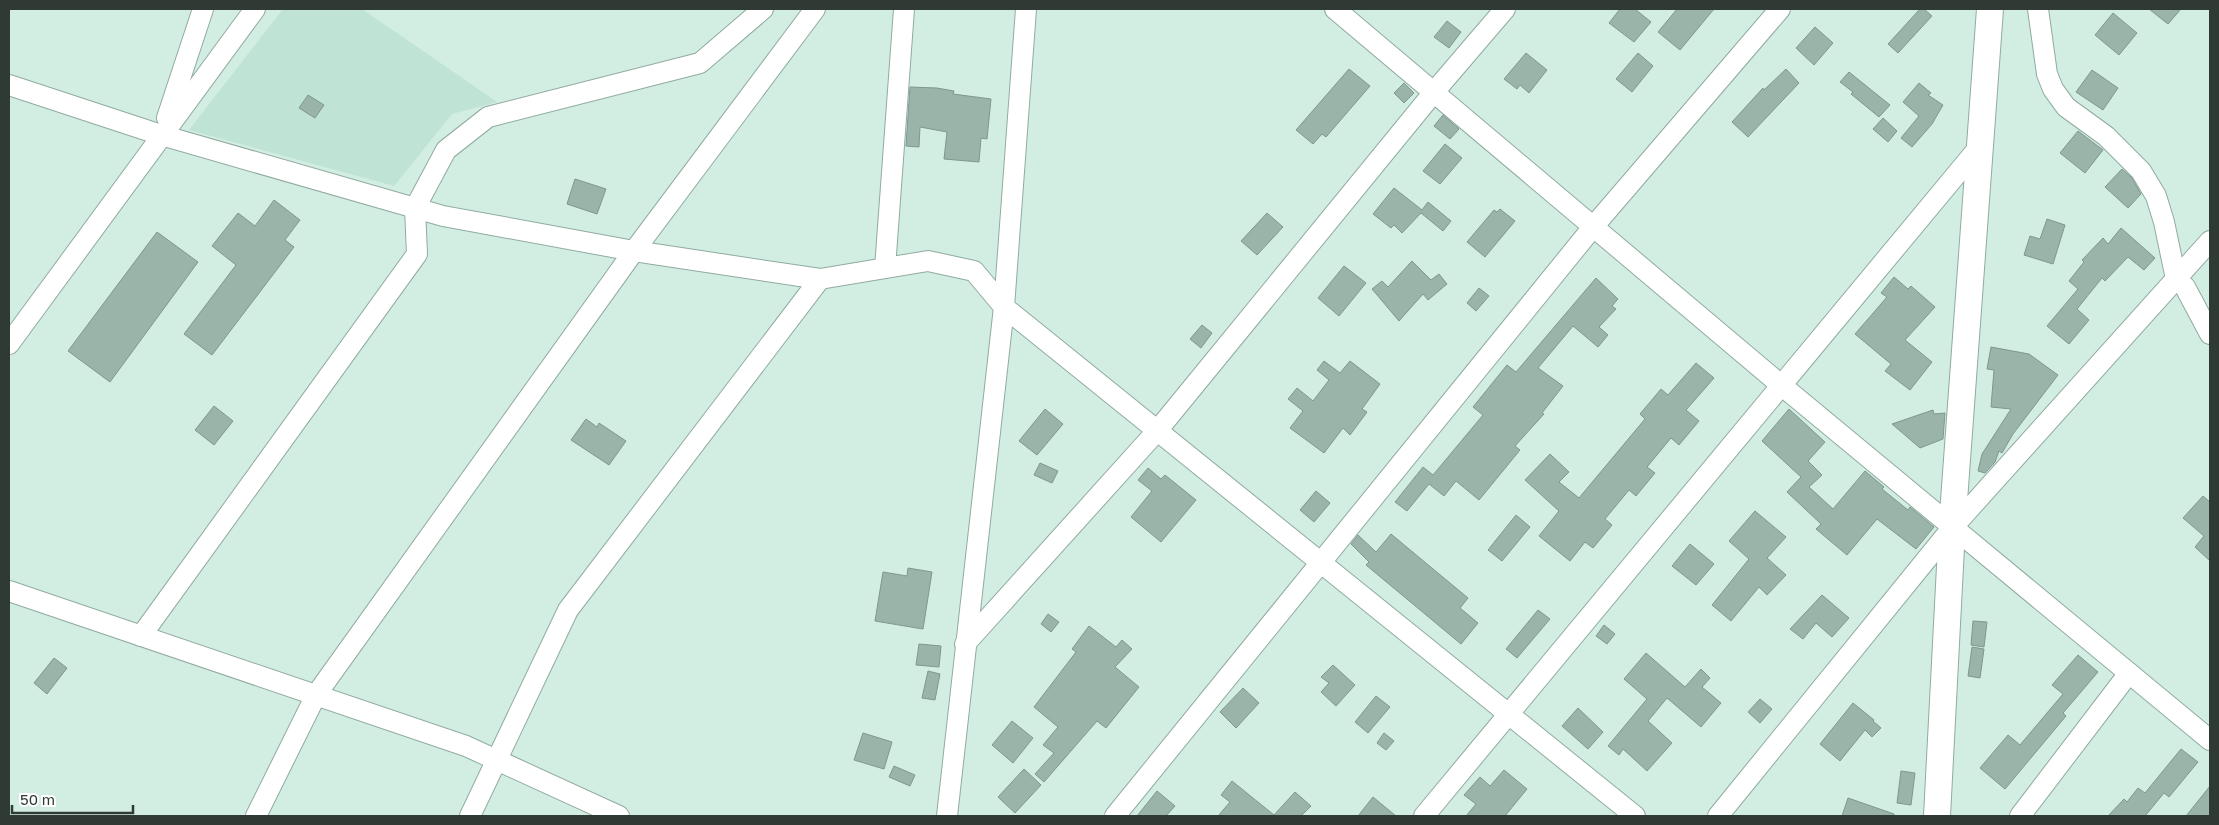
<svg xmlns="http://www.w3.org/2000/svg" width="2219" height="825" font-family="'Golos Text',sans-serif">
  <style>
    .built { fill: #bfe3d4 }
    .building { fill: #9ab4a9; stroke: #7f988e }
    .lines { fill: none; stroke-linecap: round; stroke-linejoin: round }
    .minor-casing { stroke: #91aba0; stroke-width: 22 }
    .major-casing { stroke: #91aba0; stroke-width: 28 }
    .minor { stroke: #fff; stroke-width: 20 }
    .major { stroke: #fff; stroke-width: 26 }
  </style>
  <rect width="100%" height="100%" fill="#d2ede1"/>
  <polygon class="built" points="283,9 362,9 497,102 452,114 394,186 189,130"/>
  <g class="building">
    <polygon points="1620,9 1635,9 1651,22 1634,42 1609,23"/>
    <polygon points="1677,9 1714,9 1680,50 1658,32"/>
    <polygon points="1920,9 1924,9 1932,16 1898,53 1888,44"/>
    <polygon points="2149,9 2181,9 2168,24"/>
    <polygon points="2113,13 2137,33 2119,55 2095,35"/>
    <polygon points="1447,21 1461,32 1449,48 1434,37"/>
    <polygon points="1815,27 1833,43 1814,65 1796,48"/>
    <polygon points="1526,53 1547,70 1529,93 1520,85 1517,89 1504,79"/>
    <polygon points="1638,53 1653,66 1632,92 1616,79"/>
    <polygon points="1349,69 1370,86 1326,137 1322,134 1313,144 1296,130"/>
    <polygon points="1786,69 1799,83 1748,137 1732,122 1763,88 1764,90"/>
    <polygon points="2092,70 2118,88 2103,110 2076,92"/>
    <polygon points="1849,72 1890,105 1879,117 1851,94 1853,92 1840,82"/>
    <polygon points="1404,83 1414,93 1404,103 1394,93"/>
    <polygon points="1919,83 1931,93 1928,95 1943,105 1932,124 1912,147 1901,138 1919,116 1903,102"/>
    <polygon points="910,87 937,88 954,91 953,94 991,99 987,139 981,138 979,162 944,159 947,132 920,127 919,147 906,146"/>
    <polygon points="308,95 324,105 315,118 299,108"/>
    <polygon points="1443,115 1459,129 1450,139 1434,126"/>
    <polygon points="1883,118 1897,131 1888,142 1873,129"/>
    <polygon points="2078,131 2103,150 2085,173 2060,153"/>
    <polygon points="1445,144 1462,158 1440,184 1423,171"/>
    <polygon points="2122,169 2132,178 2141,194 2128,208 2105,187"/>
    <polygon points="575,179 606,189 597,214 567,204"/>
    <polygon points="1394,188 1422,210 1428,202 1451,221 1443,231 1421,213 1402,233 1394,225 1391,228 1373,214"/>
    <polygon points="274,200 300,220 285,240 294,247 212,355 184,334 236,265 212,246 238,213 255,226"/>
    <polygon points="1500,209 1515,221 1485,257 1467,242 1494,210 1497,212"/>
    <polygon points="1267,213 1283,227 1257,255 1241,241"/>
    <polygon points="2047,219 2065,225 2053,264 2024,255 2030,236 2040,239"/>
    <polygon points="2121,228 2155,258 2144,270 2128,257 2105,281 2102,278 2077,309 2089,320 2069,344 2047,326 2078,289 2069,281 2084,262 2082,260 2103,238 2108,244"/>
    <polygon points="157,232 198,262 110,382 68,351"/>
    <polygon points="1412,261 1431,280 1439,274 1447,284 1428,300 1423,294 1399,321 1372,289 1382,281 1388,287"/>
    <polygon points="1344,266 1366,283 1339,316 1318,298"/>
    <polygon points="1894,277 1908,289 1911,286 1935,307 1905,340 1932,362 1910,390 1885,371 1891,364 1855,334 1887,297 1881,293"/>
    <polygon points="1596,278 1618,299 1612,306 1616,309 1599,327 1608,335 1598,347 1573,326 1538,368 1563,386 1542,413 1544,414 1515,446 1520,450 1479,500 1456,481 1444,496 1429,484 1407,511 1395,502 1423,467 1433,475 1483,415 1473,407 1507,365 1516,372"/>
    <polygon points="1479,288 1489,296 1476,311 1467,303"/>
    <polygon points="1202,325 1212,333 1201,348 1190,339"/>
    <polygon points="1991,347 2029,354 2058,375 2013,434 2002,453 1999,451 1995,462 1985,473 1978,471 1982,454 2011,409 1991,407 1994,370 1987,369"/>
    <polygon points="1324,361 1340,373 1350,361 1380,384 1362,409 1367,412 1350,435 1343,428 1324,453 1290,428 1303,411 1288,399 1297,388 1313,401 1329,380 1317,370"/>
    <polygon points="1696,363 1714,378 1686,410 1699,421 1679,445 1671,438 1647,467 1655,473 1636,496 1629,490 1605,519 1612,525 1593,548 1585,542 1570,561 1539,536 1559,511 1525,480 1550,454 1569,472 1559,482 1579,498 1645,419 1640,414 1661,389 1668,395"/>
    <polygon points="214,406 233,421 214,445 195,430"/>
    <polygon points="1045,409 1063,424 1037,455 1019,441"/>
    <polygon points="1789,409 1825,442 1808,461 1822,475 1809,487 1833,509 1865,471 1884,487 1882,489 1908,510 1910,507 1934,527 1916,549 1877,519 1847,555 1816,529 1821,524 1787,492 1801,477 1762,441"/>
    <polygon points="1933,410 1934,414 1945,413 1943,439 1920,448 1892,424"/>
    <polygon points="586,419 597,427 599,423 626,441 609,465 571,440"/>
    <polygon points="1040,463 1058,471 1052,483 1034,475"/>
    <polygon points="1148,468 1161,479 1165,475 1196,500 1161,542 1131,517 1152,491 1138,480"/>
    <polygon points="1316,491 1330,503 1314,522 1300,510"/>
    <polygon points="2203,496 2210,502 2210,561 2195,547 2204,536 2183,518"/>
    <polygon points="1755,511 1786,537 1767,558 1786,575 1767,595 1759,587 1731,621 1712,605 1749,559 1729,541"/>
    <polygon points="1516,515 1530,527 1502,561 1488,550"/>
    <polygon points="1391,534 1468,598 1460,608 1478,623 1461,644 1366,565 1369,562 1351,544 1358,535 1376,552"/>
    <polygon points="1690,544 1714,564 1696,585 1672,566"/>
    <polygon points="908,568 932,572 923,629 875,621 883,572 907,576"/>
    <polygon points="1822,595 1849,618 1832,637 1816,623 1803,639 1790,629"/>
    <polygon points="1538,610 1550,619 1517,658 1506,649"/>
    <polygon points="1048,614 1059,622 1051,632 1041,624"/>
    <polygon points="1973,621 1987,622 1984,647 1971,645"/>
    <polygon points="1604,625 1615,634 1607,644 1596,636"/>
    <polygon points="1089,626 1116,647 1122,640 1132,649 1115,667 1139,687 1106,728 1097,721 1044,782 1035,774 1054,753 1043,745 1058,727 1034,707 1076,652 1072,649"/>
    <polygon points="919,644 941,646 939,667 916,665"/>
    <polygon points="1972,647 1984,649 1980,678 1968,676"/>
    <polygon points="1646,653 1685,687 1701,669 1710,678 1702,687 1721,703 1701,727 1667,698 1648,721 1672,743 1647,771 1623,749 1619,755 1608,746 1647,699 1624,679"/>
    <polygon points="2078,655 2098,672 2063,713 2066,716 2005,789 1980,768 2008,735 2020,745 2063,694 2052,685"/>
    <polygon points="54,658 67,668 47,694 34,683"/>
    <polygon points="1333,665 1355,685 1336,706 1321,692 1329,683 1321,677"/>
    <polygon points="928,671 940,674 935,700 922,698"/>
    <polygon points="1243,688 1259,703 1236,728 1220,712"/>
    <polygon points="1376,696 1390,707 1368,733 1355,722"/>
    <polygon points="1760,699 1772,709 1760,723 1748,712"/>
    <polygon points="1853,703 1874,720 1873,721 1881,728 1872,737 1865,730 1840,761 1820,744"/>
    <polygon points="1578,708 1603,732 1588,749 1562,726"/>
    <polygon points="1012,721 1033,738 1013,763 992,745"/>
    <polygon points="863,733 892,742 884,769 854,760"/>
    <polygon points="1384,733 1394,741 1386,750 1377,743"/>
    <polygon points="2181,749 2198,762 2169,797 2164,793 2145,816 2108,816 2124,799 2127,802 2138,788 2145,793"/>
    <polygon points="894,766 915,775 910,786 889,777"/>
    <polygon points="1024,769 1041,785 1015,813 998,797"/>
    <polygon points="1504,770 1527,789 1505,816 1466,816 1476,804 1464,795 1480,777 1490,786"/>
    <polygon points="1901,771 1915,773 1911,805 1897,803"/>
    <polygon points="1232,781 1274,815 1295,792 1311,806 1301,816 1218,816 1230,802 1221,795"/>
    <polygon points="2210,786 2210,816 2186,816"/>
    <polygon points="1157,791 1175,806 1166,816 1137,816"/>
    <polygon points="1373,797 1396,816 1358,816"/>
    <polygon points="1848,798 1894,814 1894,816 1842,816"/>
  </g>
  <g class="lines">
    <defs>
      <g id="minor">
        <polyline points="1335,9 1781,385 2210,740"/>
        <polyline points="2038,9 2047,74 2053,89 2066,107 2106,136 2141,171 2156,196 2164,222 2176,279 2185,287 2210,334"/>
        <polyline points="9,85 161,135 443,216 634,251 820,279 928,261 974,271 1004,307 1635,816"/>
        <polyline points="167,118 203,9"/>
        <polyline points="885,268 904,9"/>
        <polyline points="9,344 255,9"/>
        <polyline points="9,591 466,746 619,816"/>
        <polyline points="141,636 417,254 415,208 446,150 488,117 700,63 763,9"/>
        <polyline points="965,644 1157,431 1434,92 1505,9"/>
        <polyline points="256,816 316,695 634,251 815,9"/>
        <polyline points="470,816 568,610 820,279"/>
        <polyline points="947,816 1004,307 1026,9"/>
        <polyline points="1115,816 1593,227 1780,9"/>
        <polyline points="1424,816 1980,146"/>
        <polyline points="1718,816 1952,528 2210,241"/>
        <polyline points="2020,816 2129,673"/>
      </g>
      <polyline id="major" points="1937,816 1952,528 1990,9"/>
    </defs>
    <use href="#minor" class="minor-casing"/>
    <use href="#major" class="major-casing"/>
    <use href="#minor" class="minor"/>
    <use href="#major" class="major"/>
  </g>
  <rect width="2219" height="825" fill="none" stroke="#2f3a35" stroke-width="20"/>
  <path d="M12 805v8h121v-8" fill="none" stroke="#2f3a35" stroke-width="2.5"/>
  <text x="20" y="805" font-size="15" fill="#2f3a35" stroke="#ffffff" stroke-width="4" paint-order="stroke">50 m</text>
</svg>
